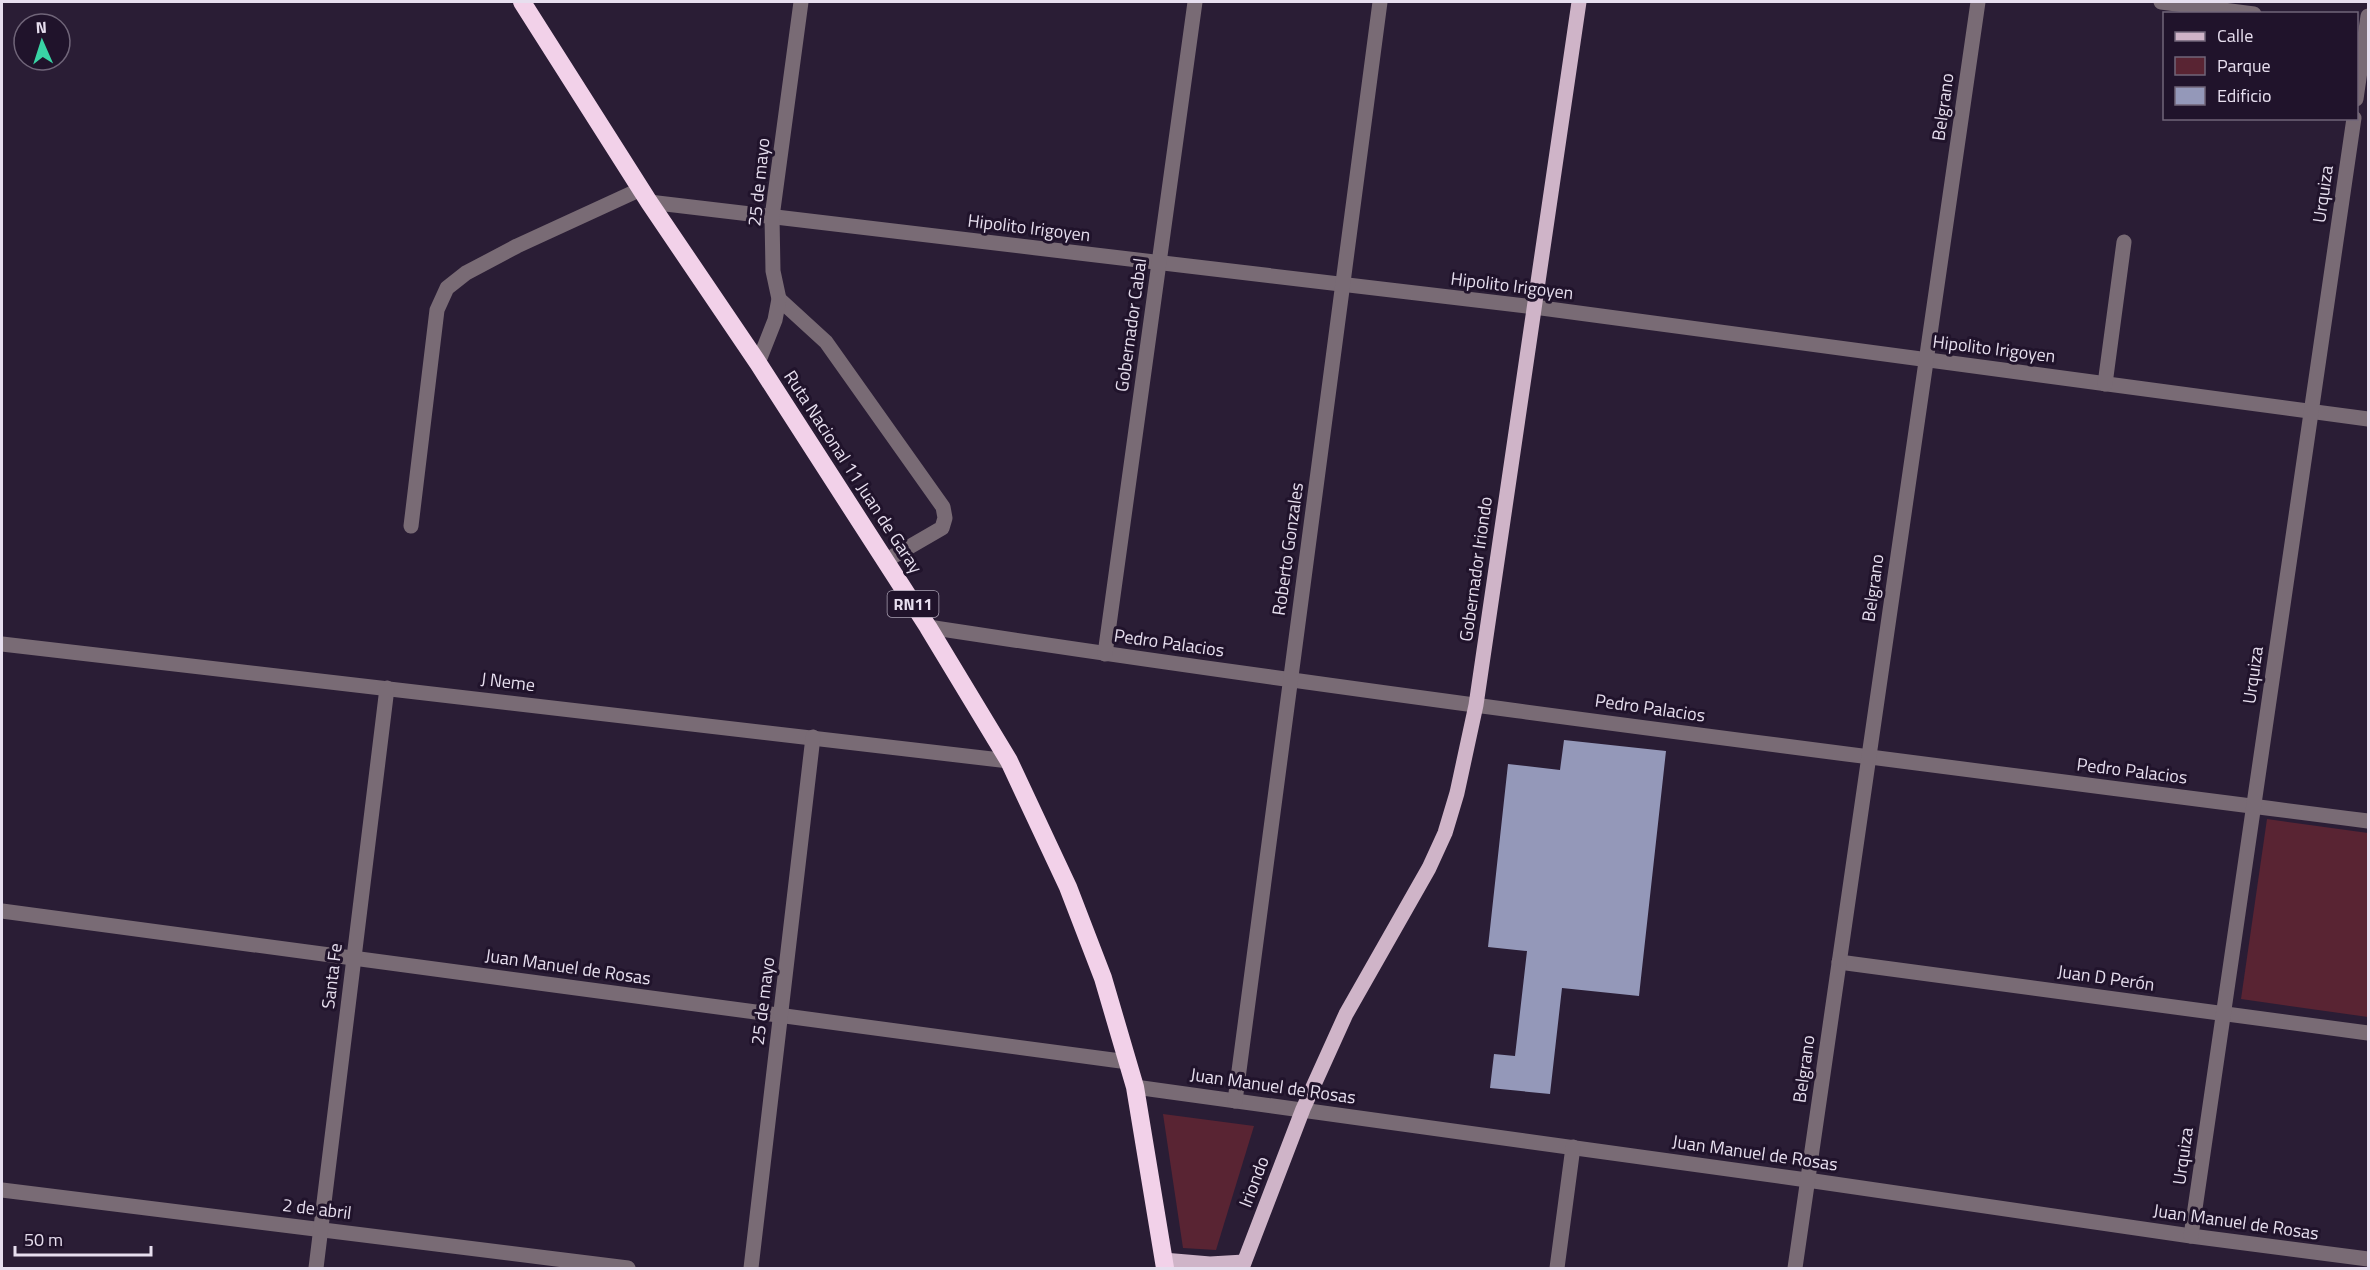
<svg xmlns="http://www.w3.org/2000/svg" width="2370" height="1270" font-family="'Titillium Web',sans-serif">
  <style>
    .green { fill: #592433 }
    .building { fill: #9498b9 }
    .lines { fill: none; stroke-linecap: round; stroke-linejoin: round }
    .minor { stroke: #796b75; stroke-width: 15 }
    .major { stroke: #cfb4c8; stroke-width: 15 }
    .highway { stroke: #f2d1e9; stroke-width: 18 }
    .labels { text-anchor: middle; stroke-width: 6; stroke-linejoin: round; paint-order: stroke }
    .shield { fill: #20132b; stroke: #aba2b4; stroke-width: 1.5 }
    .shield-label { font-size: 16px; font-weight: bold; fill: #e7dfef }
    .street-label { font-size: 18px; fill: #e7dfef; stroke: #20132b }
  </style>
  <rect width="100%" height="100%" fill="#2a1d35"/>
  <g class="green">
    <polygon points="2267,819 2368,833 2368,1017 2241,999"/>
    <polygon points="1163,1114 1254,1126 1216,1250 1183,1248"/>
  </g>
  <polygon class="building" points="1564,740 1666,751 1639,996 1562,988 1550,1094 1490,1088 1494,1054 1515,1056 1527,951 1488,947 1508,764 1560,770"/>
  <g class="lines">
    <g class="minor">
      <polyline points="2161,2 2254,14"/>
      <polyline points="2356,99 2368,16"/>
      <polyline points="649,202 1534,307 2368,419"/>
      <polyline points="779,299 826,342 943,507 945,518 942,528 885,561"/>
      <polyline points="758,363 775,320 779,299 773,271 772,217 801,2"/>
      <polyline points="2105,384 2124,242"/>
      <polyline points="411,526 437,310 447,288 466,273 517,246 641,189"/>
      <path d="M928 627C1407 700 1888 759 2368 821"/>
      <polyline points="2,644 1009,761"/>
      <polyline points="1105,654 1195,2"/>
      <polyline points="2,911 1128,1062"/>
      <polyline points="1839,962 2368,1033"/>
      <polyline points="1135,1087 1807,1180 2191,1236 2368,1259"/>
      <polyline points="1235,1101 1380,2"/>
      <polyline points="2,1190 628,1268"/>
      <polyline points="2191,1236 2354,118"/>
      <polyline points="316,1268 387,688"/>
      <polyline points="751,1268 813,737"/>
      <polyline points="1557,1268 1573,1147"/>
      <polyline points="1795,1268 1978,2"/>
    </g>
    <g class="major">
      <polyline points="1163,1260 1210,1264 1244,1262"/>
      <polyline points="1242,1268 1303,1109 1346,1014 1429,868 1445,833 1457,793 1476,705 1579,2"/>
    </g>
    <polyline class="highway" points="522,2 649,202 758,363 928,627 1009,761 1068,887 1103,978 1135,1087 1165,1268"/>
  </g>
  <g class="labels">
    <rect class="shield" x="887.5" y="591" width="51" height="26" rx="4.5"/>
    <g class="shield-label">
      <text x="913" y="610">RN11</text>
    </g>
    <g class="street-label">
      <text transform="translate(1943 107) rotate(-82)" y="6">Belgrano</text>
      <text transform="translate(759 182) rotate(-84)" y="6">25 de mayo</text>
      <text transform="translate(2323 194) rotate(-82)" y="6">Urquiza</text>
      <text transform="translate(1029 228) rotate(7)" y="6">Hipolito Irigoyen</text>
      <text transform="translate(1512 286) rotate(7)" y="6">Hipolito Irigoyen</text>
      <text transform="translate(1131 325) rotate(-82)" y="6">Gobernador Cabal</text>
      <text transform="translate(1994 349) rotate(7)" y="6">Hipolito Irigoyen</text>
      <text transform="translate(853 472) rotate(57)" y="6">Ruta Nacional 11 Juan de Garay</text>
      <text transform="translate(1288 549) rotate(-82)" y="6">Roberto Gonzales</text>
      <text transform="translate(1476 569) rotate(-82)" y="6">Gobernador Iriondo</text>
      <text transform="translate(1873 588) rotate(-82)" y="6">Belgrano</text>
      <text transform="translate(1169 643) rotate(8)" y="6">Pedro Palacios</text>
      <text transform="translate(2253 675) rotate(-82)" y="6">Urquiza</text>
      <text transform="translate(508 682) rotate(7)" y="6">J Neme</text>
      <text transform="translate(1650 708) rotate(8)" y="6">Pedro Palacios</text>
      <text transform="translate(2132 771) rotate(7)" y="6">Pedro Palacios</text>
      <text transform="translate(568 967) rotate(8)" y="6">Juan Manuel de Rosas</text>
      <text transform="translate(332 976) rotate(-83)" y="6">Santa Fe</text>
      <text transform="translate(2106 978) rotate(8)" y="6">Juan D Perón</text>
      <text transform="translate(763 1001) rotate(-83)" y="6">25 de mayo</text>
      <text transform="translate(1804 1069) rotate(-82)" y="6">Belgrano</text>
      <text transform="translate(1273 1086) rotate(8)" y="6">Juan Manuel de Rosas</text>
      <text transform="translate(1755 1153) rotate(8)" y="6">Juan Manuel de Rosas</text>
      <text transform="translate(2183 1156) rotate(-82)" y="6">Urquiza</text>
      <text transform="translate(1254 1182) rotate(-69)" y="6">Iriondo</text>
      <text transform="translate(317 1209) rotate(7)" y="6">2 de abril</text>
      <text transform="translate(2236 1222) rotate(8)" y="6">Juan Manuel de Rosas</text>
    </g>
  </g>
  <rect width="2370" height="1270" fill="none" stroke="#e7dfef" stroke-width="6"/>
  <rect x="2163" y="12" width="195" height="108" fill="#20132b" stroke="#706579" stroke-width="1.5"/>
  <rect x="2175" y="32" width="30" height="9" fill="#cfb4c8" stroke="#706579" stroke-width="1.5"/>
  <text x="2217" y="42" font-size="18" fill="#e7dfef">Calle</text>
  <rect x="2175" y="57" width="30" height="18" fill="#592433" stroke="#706579" stroke-width="1.5"/>
  <text x="2217" y="72" font-size="18" fill="#e7dfef">Parque</text>
  <rect x="2175" y="87" width="30" height="18" fill="#9498b9" stroke="#706579" stroke-width="1.5"/>
  <text x="2217" y="102" font-size="18" fill="#e7dfef">Edificio</text>
  <g transform="translate(42 42) rotate(357)"><circle r="28" fill="#20132b" stroke="#706579" stroke-width="1.5"/>
  <path d="M0-4.5L10 22L0 15L-10 22Z" fill="#39d4a5"/>
  <text y="-9" font-size="16" font-weight="bold" text-anchor="middle" fill="#e7dfef">N</text>
  </g>
  <path d="M15 1246v9h136v-9" fill="none" stroke="#e7dfef" stroke-width="3"/>
  <text x="24" y="1246" font-size="18" fill="#e7dfef" stroke="#20132b" stroke-width="4.5" paint-order="stroke">50 m</text>
</svg>
